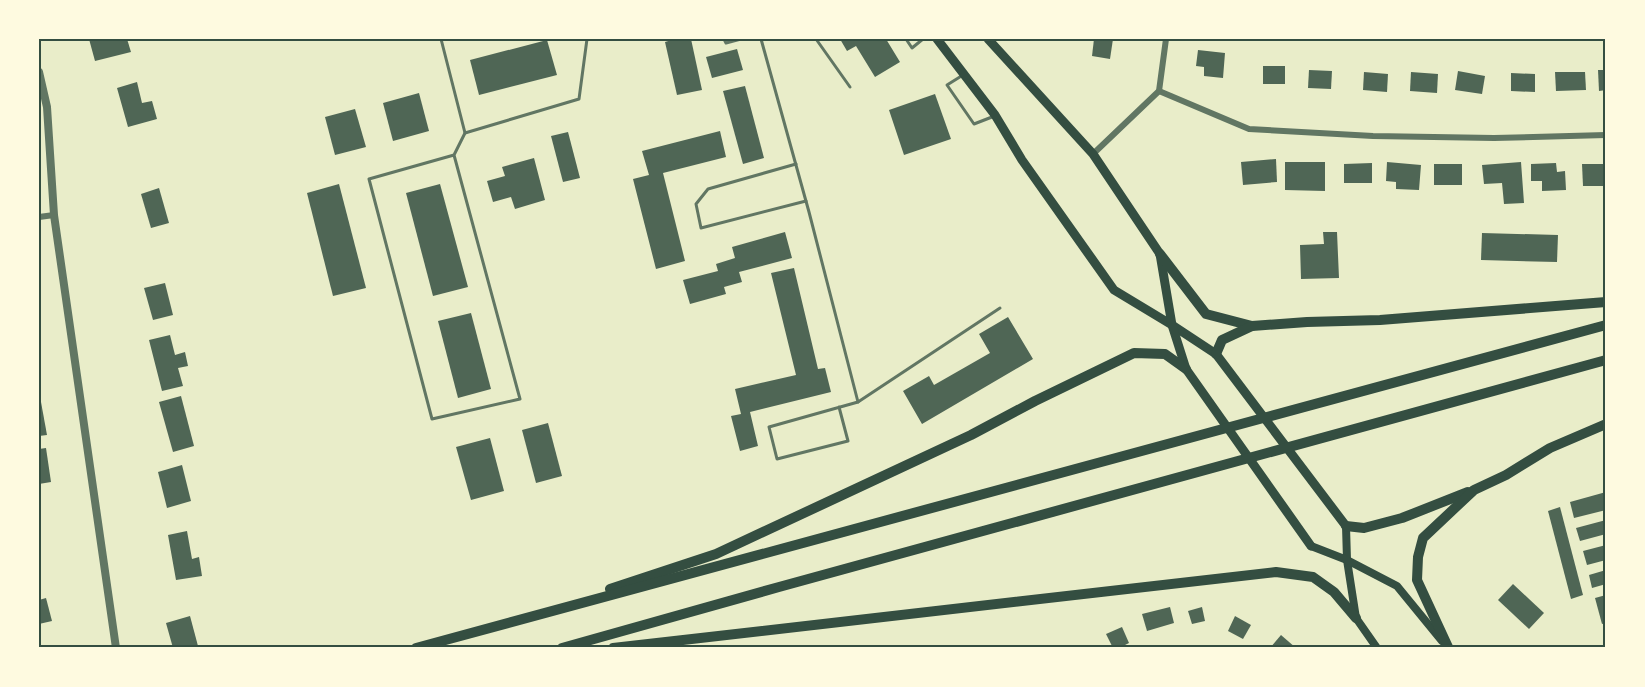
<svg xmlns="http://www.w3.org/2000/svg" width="1645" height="687" font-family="Bitter,serif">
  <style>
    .building { fill: #4f6655 }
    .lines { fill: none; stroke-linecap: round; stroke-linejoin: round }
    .service { stroke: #617663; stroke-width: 3 }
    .minor { stroke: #617663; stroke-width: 6 }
    .tertiary { stroke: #617663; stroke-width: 8 }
    .secondary { stroke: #344e41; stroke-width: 8 }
    .primary { stroke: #344e41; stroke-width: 9 }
    .motorway { stroke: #344e41; stroke-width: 10 }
    .neatline { fill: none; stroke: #344e41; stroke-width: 2 }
  </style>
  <rect width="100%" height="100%" fill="#e9edc9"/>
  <g class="building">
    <polygon points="89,39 127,39 131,52 95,61"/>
    <polygon points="675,39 691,39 702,90 677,95 665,42"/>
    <polygon points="840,39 886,39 900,62 875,77 856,46 847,51"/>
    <polygon points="1094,39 1113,39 1110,59 1092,56"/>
    <polygon points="547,40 557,75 479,95 470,60"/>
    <polygon points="737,49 743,70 712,78 706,57"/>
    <polygon points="1198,50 1225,53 1223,78 1204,76 1204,67 1196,66"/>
    <rect x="1263" y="66" width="22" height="18"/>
    <polygon points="1309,70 1332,71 1331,89 1308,88"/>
    <polygon points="1598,70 1606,70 1606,90 1599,91"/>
    <polygon points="1458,71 1485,76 1482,94 1455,90"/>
    <polygon points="1364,72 1388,74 1387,92 1363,90"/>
    <polygon points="1411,72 1438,74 1437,93 1410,91"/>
    <polygon points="1555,72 1585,72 1586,90 1556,91"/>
    <polygon points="1511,73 1535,74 1535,92 1511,91"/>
    <polygon points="137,82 142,103 152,101 157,119 128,127 117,88"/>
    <polygon points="745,86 764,158 743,164 723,91"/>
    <polygon points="419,93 429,131 393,141 383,103"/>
    <polygon points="935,94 951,139 904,155 889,110"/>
    <polygon points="355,109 366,147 335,155 325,117"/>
    <polygon points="720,131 726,157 663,173 685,261 656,269 633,179 649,175 642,151"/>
    <polygon points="568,132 580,178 563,182 551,136"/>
    <polygon points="534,158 545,200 515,209 511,197 493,202 487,181 505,176 502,167"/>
    <polygon points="1276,159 1277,182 1243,185 1241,162"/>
    <polygon points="1285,162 1325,162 1325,191 1285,190"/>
    <polygon points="1387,162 1421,165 1419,190 1396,189 1396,182 1386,181"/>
    <polygon points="1521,162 1524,203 1504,204 1502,183 1484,184 1482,165"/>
    <polygon points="1372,163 1372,183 1344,183 1344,164"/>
    <polygon points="1556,163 1557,172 1565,171 1566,190 1542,191 1542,181 1531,181 1531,164"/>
    <rect x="1434" y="164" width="28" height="21"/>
    <polygon points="1582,164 1606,164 1606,186 1583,186"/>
    <polygon points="339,184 366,288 333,296 307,193"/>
    <polygon points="440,184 468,287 433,296 406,193"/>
    <polygon points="159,188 169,223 151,228 141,194"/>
    <polygon points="785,232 792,258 739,272 742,282 724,287 726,294 690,304 683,280 718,271 716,264 735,258 732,247"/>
    <polygon points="1323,232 1337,232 1339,278 1301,279 1300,245 1324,244"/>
    <polygon points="1482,233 1558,235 1557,262 1481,260"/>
    <polygon points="794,268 818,369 825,368 831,392 750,412 758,446 740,451 731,416 741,414 735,389 796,375 771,273"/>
    <polygon points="165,283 173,315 153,320 144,288"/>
    <polygon points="471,313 491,389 458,398 438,321"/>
    <polygon points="1008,317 1033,359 922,424 903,391 929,376 934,385 990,353 979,334"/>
    <polygon points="170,335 175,355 185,352 188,366 178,368 183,386 162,391 149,340"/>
    <polygon points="181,396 194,446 173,452 159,402"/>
    <polygon points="41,402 47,435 39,436 39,403"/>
    <polygon points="548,423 562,476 536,483 522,430"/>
    <polygon points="490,438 504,491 471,500 456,447"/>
    <polygon points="46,448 51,482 39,484 39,449"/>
    <polygon points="182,465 191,501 167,508 158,472"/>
    <polygon points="1606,492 1606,510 1574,518 1570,502"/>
    <polygon points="1560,507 1583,595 1571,599 1548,511"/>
    <polygon points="1606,520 1606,534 1580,541 1576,528"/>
    <polygon points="187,531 192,559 199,557 202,576 176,580 168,535"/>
    <polygon points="1606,545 1606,560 1587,565 1583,551"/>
    <polygon points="1606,570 1606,584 1592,588 1589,575"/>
    <polygon points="1513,584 1544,613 1529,629 1498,600"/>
    <polygon points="1606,595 1606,623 1602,624 1595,598"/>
    <polygon points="46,598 52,621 39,624 39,600"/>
    <polygon points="1170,607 1174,623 1147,631 1142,614"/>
    <polygon points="1202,607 1205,621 1192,624 1188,611"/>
    <polygon points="190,616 198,646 190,648 173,648 166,623"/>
    <polygon points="1235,616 1251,625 1243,639 1228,631"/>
    <polygon points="1122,627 1129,643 1119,648 1113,648 1106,634"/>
    <polygon points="1281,635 1296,648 1270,648"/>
  </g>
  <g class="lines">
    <g class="service">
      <polyline points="441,39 465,133 579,99 587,39"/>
      <polyline points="724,39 726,43 741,39"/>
      <polyline points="761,39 809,212 858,402 769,427 777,459 848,441 839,407"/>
      <polyline points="816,39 850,87"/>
      <polyline points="906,39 912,48 923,39"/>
      <polyline points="963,75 947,85 974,124 992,117"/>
      <polyline points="454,155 520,399 432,419 369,179 454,155 465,133"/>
      <polyline points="796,164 708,189 696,204 701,228 806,201"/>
      <polyline points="858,402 1000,308"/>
    </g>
    <g class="minor">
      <polyline points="1159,91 1249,129 1373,136 1494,138 1606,135"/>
      <polyline points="1093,154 1159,91 1166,39"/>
      <polyline points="39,217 54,215"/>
    </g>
    <polyline class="tertiary" points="39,72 47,107 54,215 116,648"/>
    <g class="secondary">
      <polyline points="1346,526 1347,560 1356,618 1377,648"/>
      <polyline points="1311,546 1347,560 1397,586 1442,641"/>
    </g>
    <g class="primary">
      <polyline points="937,39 995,115 1022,160 1114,290 1172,325 1216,354 1346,526"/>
      <polyline points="988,39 1093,154 1160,254 1172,325 1186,369 1311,546"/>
    </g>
    <g class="motorway">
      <polyline points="1160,254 1206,314 1252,326"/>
      <polyline points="1216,354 1222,340 1252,326 1307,322 1380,320 1606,302"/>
      <polyline points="1346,526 1364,528 1402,518 1468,492"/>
      <polyline points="610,589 716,554 971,435 1035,401 1134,353 1165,354 1186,369"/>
      <polyline points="1448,647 1417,580 1418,557 1423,538 1474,490 1506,475 1550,448 1606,424"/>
      <polyline points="416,648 1606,325"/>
      <polyline points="562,648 779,587 1606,360"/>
      <polyline points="613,648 1276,572 1313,577 1334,592 1356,618"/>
    </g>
  </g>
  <rect width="1645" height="687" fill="none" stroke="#fefae0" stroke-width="81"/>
  <rect x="40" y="40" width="1564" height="606" class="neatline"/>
</svg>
